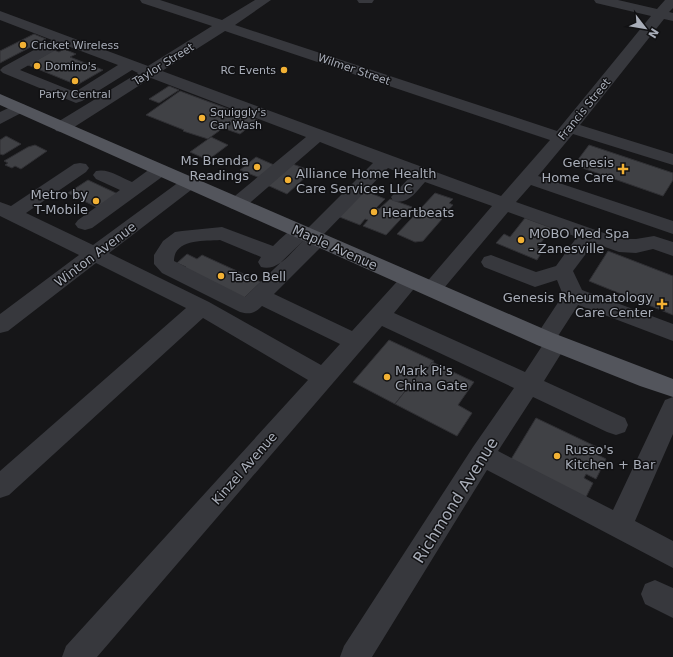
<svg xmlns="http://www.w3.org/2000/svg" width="673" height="657" font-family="'DejaVu Sans',sans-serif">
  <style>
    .building { fill: #404145; stroke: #303034 }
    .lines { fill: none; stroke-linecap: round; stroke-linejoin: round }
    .minor { fill: #37383d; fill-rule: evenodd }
    .major { fill: #53555c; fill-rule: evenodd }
    .poi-dot { fill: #f2b134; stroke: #111113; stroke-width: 1.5 }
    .labels { text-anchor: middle; stroke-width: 3; stroke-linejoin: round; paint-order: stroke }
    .far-poi-label { font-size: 11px; fill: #a8adb8; stroke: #111113; text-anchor: start }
    .far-street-label { font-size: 11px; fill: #a8adb8; stroke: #111113 }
    .poi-label { font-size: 13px; fill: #a8adb8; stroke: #111113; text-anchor: start }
    .street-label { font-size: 13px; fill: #a8adb8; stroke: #111113 }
    .near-street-label { font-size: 16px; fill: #a8adb8; stroke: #111113 }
  </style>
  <rect width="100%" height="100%" fill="#161618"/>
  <g class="building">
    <polygon points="34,34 46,39 0,63 0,51"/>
    <polygon points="64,49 76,54 70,57 103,70 77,85 28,65 54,50 59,52"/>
    <polygon points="169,86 179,90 159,103 149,99"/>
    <polygon points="180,91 258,120 240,134 223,128 208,139 183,131 184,130 146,115"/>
    <polygon points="6,136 21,144 3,155 0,154 0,140"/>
    <polygon points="211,137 228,145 208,160 190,152"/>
    <polygon points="35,145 47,151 21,169 15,166 12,168 5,165 8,163 4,161 28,147"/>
    <polygon points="589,145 673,173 673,180 663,196 574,165"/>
    <polygon points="256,157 274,165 260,178 240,170"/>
    <polygon points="290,163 306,169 305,172 309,174 287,194 267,185"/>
    <polygon points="88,180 118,194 98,208 68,193"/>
    <polygon points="363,190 385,199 376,208 379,209 390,199 412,207 386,235 363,226 368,220 365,219 360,225 337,216"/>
    <polygon points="435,193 453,199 449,203 453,205 444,215 434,211 431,214 442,219 423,241 415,242 397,234"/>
    <polygon points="525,218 552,228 537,248 543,250 537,260 496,243 504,234 510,237"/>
    <polygon points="608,251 673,276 673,315 589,281"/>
    <polygon points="187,254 197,259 202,255 261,282 243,299 183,269 186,267 177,263"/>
    <polygon points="389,340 434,361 426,371 422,370 395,404 353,382"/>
    <polygon points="432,362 474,382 458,405 472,413 457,436 395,404 422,370 426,371"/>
    <polygon points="536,418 599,448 596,454 606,459 596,479 586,474 584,478 593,483 585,499 510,461"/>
  </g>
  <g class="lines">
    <g class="minor">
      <path d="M140 0H160L222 20 255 0H271L235 25 557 131 651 16 596 3 594 0H618L657 9 665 0H673V8L669 12 673 13V21L664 19 580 125 673 154V165L573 134 538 176 673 221V234L531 185 516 202 621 239H636L654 236 673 242V256L653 249 636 253 619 252 594 243 573 271 582 290 673 324V341L578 305 558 336 564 338 567 344 544 381 625 418 628 425 625 432 616 435 607 432 533 397 498 451 613 510 665 400 673 397V434L635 521 673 541V568L487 470 372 657H340L344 646 473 447 514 388 382 326 97 657H62L66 646 308 380 203 318 9 495 0 498V471L186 308 96 263 8 331 0 333V314L79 255 0 216V202L11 206 74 164 80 163 86 164 89 168 86 172 26 213 93 245 183 179 189 177 195 179 198 183 195 187 109 253 209 302 321 365 340 344 262 306C255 313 250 315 240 312L162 273 154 264V255L163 241 175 232 182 231 222 227 273 246C283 237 293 223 308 228L373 163 320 142 244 208 237 210 230 208 228 204 230 200 306 137 151 78 68 131 62 132 56 131 54 127 56 123 138 73 132 70 82 101 76 103 3 73 0 70 3 67 52 40 0 20V11L148 66 212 26 142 3ZM225 31 550 140 501 196 162 71ZM65 45 118 65 75 92 20 70ZM388 168 410 177 391 197 393 201C408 205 416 192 425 182L492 206 425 284 422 289 425 294 432 296 439 294 508 212 577 237 556 266 536 272 491 255 484 257 481 262 484 267 535 287 557 280 563 295 534 339 537 345 542 346 525 372 394 313 417 285 420 280 417 275 410 273 403 275 352 331 274 294 324 244 327 239 324 234ZM220 240 261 257 258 262 261 267C279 272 292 251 304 240L245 297 174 261C174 239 204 241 220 240Z"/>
      <polygon points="357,0 374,0 372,3 359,3"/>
      <polygon points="19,103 25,105 27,108 25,111 0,124 0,112"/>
      <path d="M160 165 166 166 169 170 166 174 92 228 85 230 78 228 75 224 78 220 120 190 96 179 93 175 96 171C108 168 120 177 132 182L154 166Z"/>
      <polygon points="655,580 673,588 673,618 645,604 641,594 645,584"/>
    </g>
    <polygon class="major" points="0,94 553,333 673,379 673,397 640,386 537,345 0,105"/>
  </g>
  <g class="poi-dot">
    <circle cx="23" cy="45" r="4"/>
    <circle cx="37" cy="66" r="4"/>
    <circle cx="284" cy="70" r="4"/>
    <circle cx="75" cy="81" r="4"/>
    <circle cx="202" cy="118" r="4"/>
    <circle cx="257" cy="167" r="4"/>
    <path d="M621 163h4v4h4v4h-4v4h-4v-4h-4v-4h4z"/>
    <circle cx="288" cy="180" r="4"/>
    <circle cx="96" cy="201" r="4"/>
    <circle cx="374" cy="212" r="4"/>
    <circle cx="521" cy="240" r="4"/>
    <circle cx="221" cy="276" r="4"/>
    <path d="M660 298h4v4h4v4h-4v4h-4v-4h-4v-4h4z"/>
    <circle cx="387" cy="377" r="4"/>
    <circle cx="557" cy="456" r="4"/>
  </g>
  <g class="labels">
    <g class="far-poi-label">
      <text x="31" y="49">Cricket Wireless</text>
      <text x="45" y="70">Domino's</text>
      <text x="276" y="74" text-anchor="end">RC Events</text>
      <text x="75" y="98" text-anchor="middle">Party Central</text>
      <text x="210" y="116">Squiggly's<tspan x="210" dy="13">Car Wash</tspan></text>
    </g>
    <g class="far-street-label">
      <text transform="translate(163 64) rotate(-32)" y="4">Taylor Street</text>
      <text transform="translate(354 69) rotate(19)" y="4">Wilmer Street</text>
      <text transform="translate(584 109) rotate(-51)" y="4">Francis Street</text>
    </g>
    <g class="poi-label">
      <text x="249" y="165" text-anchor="end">Ms Brenda<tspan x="249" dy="15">Readings</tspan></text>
      <text x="614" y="167" text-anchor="end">Genesis<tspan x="614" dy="15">Home Care</tspan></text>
      <text x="296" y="178">Alliance Home Health<tspan x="296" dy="15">Care Services LLC</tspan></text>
      <text x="88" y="199" text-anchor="end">Metro by<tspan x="88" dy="15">T-Mobile</tspan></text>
      <text x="382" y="217">Heartbeats</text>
      <text x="529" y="238">MOBO Med Spa<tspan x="529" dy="15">- Zanesville</tspan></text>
      <text x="229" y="281">Taco Bell</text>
      <text x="653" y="302" text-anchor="end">Genesis Rheumatology<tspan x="653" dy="15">Care Center</tspan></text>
      <text x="395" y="375">Mark Pi's<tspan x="395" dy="15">China Gate</tspan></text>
      <text x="565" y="454">Russo's<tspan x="565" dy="15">Kitchen + Bar</tspan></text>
    </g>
    <g class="street-label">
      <text transform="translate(335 247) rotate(24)" y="5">Maple Avenue</text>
      <text transform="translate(95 254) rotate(-37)" y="5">Winton Avenue</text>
      <text transform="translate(244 468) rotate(-49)" y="5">Kinzel Avenue</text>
    </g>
    <g class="near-street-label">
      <text transform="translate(455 500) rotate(-58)" y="6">Richmond Avenue</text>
    </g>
  </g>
  <g transform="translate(645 28) rotate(121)" stroke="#111113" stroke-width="3" paint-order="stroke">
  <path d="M0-3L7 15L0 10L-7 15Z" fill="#a8adb8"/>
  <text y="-6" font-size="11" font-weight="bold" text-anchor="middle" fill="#a8adb8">N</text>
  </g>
</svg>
